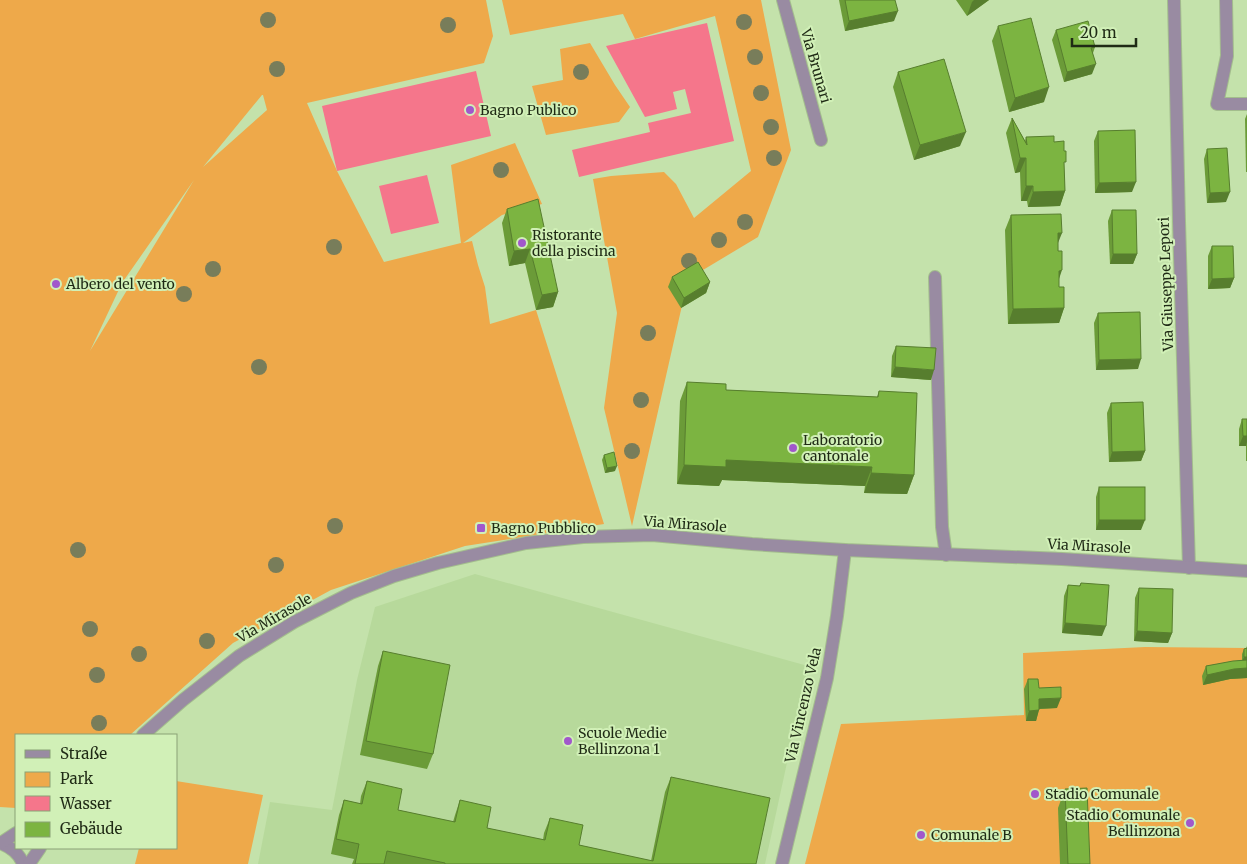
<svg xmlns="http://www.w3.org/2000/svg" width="1247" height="864" font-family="Merriweather,serif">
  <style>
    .built { fill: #b7d99b }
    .green { fill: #eea94a; fill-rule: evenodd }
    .water { fill: #f5768b }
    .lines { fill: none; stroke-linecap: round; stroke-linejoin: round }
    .minor-casing { stroke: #a3bd8d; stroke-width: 14 }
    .minor { stroke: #998ba2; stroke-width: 12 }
    .tree { fill: #787d5a }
    .wall { fill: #6b9b38 }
    .shaded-wall { fill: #577e2e }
    .building { fill: #7cb441; stroke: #577e2e }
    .poi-dot { fill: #a158cb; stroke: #d1f0b7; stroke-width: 2 }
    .labels { text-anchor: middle; stroke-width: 4; stroke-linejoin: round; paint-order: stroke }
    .street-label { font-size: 14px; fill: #1f2a15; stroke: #d1f0b7 }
    .poi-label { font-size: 14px; fill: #1f2a15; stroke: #d1f0b7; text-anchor: start }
  </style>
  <rect width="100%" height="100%" fill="#c4e2ab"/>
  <polygon class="built" points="475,574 808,666 765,864 258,864 270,802 332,810 357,680 375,607"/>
  <g class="green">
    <path d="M0 0H486L493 36 484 63 307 103 337 171 384 262 461 243 451 165 515 143 542 204 502 215 463 243 472 241 478 265 485 287 490 324 536 310 604 524 465 546 331 590 233 643 130 735H16V808L0 807ZM263 95 267 110 203 167 262 95ZM194 180 90 351 122 283Z"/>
    <polygon points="502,0 761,0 791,150 758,237 688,279 632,526 604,408 617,313 593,179 611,176 664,172 676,184 694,218 751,171 715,16 635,39 623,14 510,35"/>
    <polygon points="590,43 615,85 630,107 619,122 546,135 532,86 563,80 560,49"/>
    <polygon points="1145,647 1247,648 1247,864 805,864 841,724 1024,715 1023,653"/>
    <polygon points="176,781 263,795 248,864 135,864 139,848 176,848"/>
  </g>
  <g class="water">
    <polygon points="707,23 734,141 579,177 572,150 650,132 648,123 691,113 685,89 673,92 677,109 645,117 606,46"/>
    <polygon points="476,71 491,136 337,171 322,106"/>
    <polygon points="427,175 439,223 391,234 379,186"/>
  </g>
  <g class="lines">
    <defs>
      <g id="minor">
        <polyline points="783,0 821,140"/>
        <polyline points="1174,0 1179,221 1189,568"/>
        <polyline points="1226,0 1227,56 1217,104 1247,104"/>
        <polyline points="935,277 942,527 946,555"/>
        <polyline points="143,735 183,700 239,656 294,622 351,593 394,576 438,563 526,543 583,537 652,535 752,544 845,550 1062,559 1247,571"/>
        <path d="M0 843C11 847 19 853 23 864"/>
        <polyline points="1,843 16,833"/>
        <polyline points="29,864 40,848"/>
        <polyline points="782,864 827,678 837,616 845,550"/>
      </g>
    </defs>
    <use href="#minor" class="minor-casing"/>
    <use href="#minor" class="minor"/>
  </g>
  <g class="tree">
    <circle cx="268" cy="20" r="8"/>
    <circle cx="744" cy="22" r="8"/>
    <circle cx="448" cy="25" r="8"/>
    <circle cx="755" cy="57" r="8"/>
    <circle cx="277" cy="69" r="8"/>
    <circle cx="581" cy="72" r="8"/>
    <circle cx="761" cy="93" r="8"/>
    <circle cx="771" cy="127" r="8"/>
    <circle cx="774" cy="158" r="8"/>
    <circle cx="501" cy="170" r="8"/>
    <circle cx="745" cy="222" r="8"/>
    <circle cx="719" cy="240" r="8"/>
    <circle cx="334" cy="247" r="8"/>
    <circle cx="689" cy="261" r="8"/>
    <circle cx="213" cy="269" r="8"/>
    <circle cx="184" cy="294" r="8"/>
    <circle cx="648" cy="333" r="8"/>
    <circle cx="259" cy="367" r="8"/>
    <circle cx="641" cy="400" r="8"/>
    <circle cx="632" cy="451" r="8"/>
    <circle cx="335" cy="526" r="8"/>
    <circle cx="78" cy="550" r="8"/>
    <circle cx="276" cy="565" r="8"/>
    <circle cx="90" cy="629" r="8"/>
    <circle cx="207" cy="641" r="8"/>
    <circle cx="139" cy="654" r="8"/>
    <circle cx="97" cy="675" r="8"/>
    <circle cx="99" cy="723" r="8"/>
  </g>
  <g class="wall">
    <polygon points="839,0 895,0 894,21 845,31"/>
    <polygon points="956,0 989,0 967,16"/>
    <polygon points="998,26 1044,102 1009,112 992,41"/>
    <polygon points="1056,30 1095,47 1093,53 1092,74 1064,82 1052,40"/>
    <polygon points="898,72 960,146 914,160 893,87"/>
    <polygon points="1247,114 1247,172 1246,172 1245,119"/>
    <polygon points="1012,118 1025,141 1026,137 1054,142 1064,169 1065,191 1060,206 1028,207 1027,201 1021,201 1020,172 1015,173 1006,133"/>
    <polygon points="1098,131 1132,192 1095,193 1094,141"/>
    <polygon points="1207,149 1226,202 1207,203 1204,159"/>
    <polygon points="507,209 558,292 553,307 536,310 525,263 509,266 502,223"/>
    <polygon points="1112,210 1137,254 1133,264 1110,264 1108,221"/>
    <polygon points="1011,215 1058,243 1059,287 1064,308 1059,323 1008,324 1005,230"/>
    <polygon points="1212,246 1234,278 1230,288 1208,289 1208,256"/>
    <polygon points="672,277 710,282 706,293 681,308 668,287"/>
    <polygon points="1098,313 1138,369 1096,370 1094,323"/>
    <polygon points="896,346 931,380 891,377 892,356"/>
    <polygon points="687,382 726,390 877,397 879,391 914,475 907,494 864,493 865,486 722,480 719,486 677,484 680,401"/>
    <polygon points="1111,403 1145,451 1141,461 1109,462 1107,413"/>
    <polygon points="1242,419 1247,419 1247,461 1246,461 1246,446 1239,446 1239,429"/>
    <polygon points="604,455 615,471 605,473 602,460"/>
    <polygon points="1099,487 1141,530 1096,530 1096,497"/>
    <polygon points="1081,583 1102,636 1062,633 1064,596 1068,585 1079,586"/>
    <polygon points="1139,588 1172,633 1168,643 1134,641 1135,598"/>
    <polygon points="1247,646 1247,678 1230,679 1203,685 1202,676 1206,666 1242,660 1242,654 1244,649 1246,649"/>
    <polygon points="383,651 433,754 427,769 360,755 378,666"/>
    <polygon points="1028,679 1039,688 1057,708 1039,709 1036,721 1026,721 1024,689"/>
    <polygon points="671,777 756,864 352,864 354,859 331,854 339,815 344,800 360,804 361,796 367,781 398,810 453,822 455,815 460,800 487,828 543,840 544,833 550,818 579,845 651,861 665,792"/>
    <polygon points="1065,789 1090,864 1060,864 1058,808"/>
  </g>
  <g class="shaded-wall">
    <polygon points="974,0 989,0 967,16 972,2"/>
    <polygon points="898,11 894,21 845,31 849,21"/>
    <polygon points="1096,64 1092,74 1064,82 1067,72"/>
    <polygon points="1049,87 1044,102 1009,112 1015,98"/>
    <polygon points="966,132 960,146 914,160 920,145"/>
    <polygon points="1020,158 1026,158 1020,172 1015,173"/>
    <polygon points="1136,182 1132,192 1095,193 1099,183"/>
    <polygon points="1026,186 1033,186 1027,201 1021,201"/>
    <polygon points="1065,191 1060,206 1028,207 1033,192"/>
    <polygon points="1230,192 1226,202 1207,203 1210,193"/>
    <polygon points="1058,233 1062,233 1056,248"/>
    <polygon points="530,249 525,263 509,266 514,251"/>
    <polygon points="1113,254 1137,254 1133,264 1110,264"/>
    <polygon points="1062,270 1057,285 1059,271"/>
    <polygon points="1234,278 1230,288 1208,289 1212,279"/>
    <polygon points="710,282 706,293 681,308 684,298"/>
    <polygon points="558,292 553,307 536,310 542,295"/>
    <polygon points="1064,308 1059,323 1008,324 1013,309"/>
    <polygon points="1141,359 1138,369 1096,370 1099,360"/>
    <polygon points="895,367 934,370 931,380 891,377"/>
    <polygon points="1243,436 1247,436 1247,442 1246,446 1239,446"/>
    <polygon points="1145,451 1141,461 1109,462 1112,452"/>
    <polygon points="726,460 872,467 865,486 722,480 719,486 677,484 684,465"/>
    <polygon points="617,466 615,471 605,473 607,468"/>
    <polygon points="871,473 914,475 907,494 864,493"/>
    <polygon points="1099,520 1145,520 1141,530 1096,530"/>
    <polygon points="1065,623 1106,626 1102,636 1062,633"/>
    <polygon points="1137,631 1172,633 1168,643 1134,641"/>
    <polygon points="1244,657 1247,657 1247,662 1242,662"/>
    <polygon points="1247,668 1247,678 1230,679 1203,685 1207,675 1234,669"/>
    <polygon points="1061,698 1057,708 1035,709 1039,699"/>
    <polygon points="1039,710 1036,721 1026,721 1029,711"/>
  </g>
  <g class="building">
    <polygon points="845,0 895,0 898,11 849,21"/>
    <polygon points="1031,18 1049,87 1015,98 998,26"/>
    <polygon points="1088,21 1095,47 1091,48 1096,64 1067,72 1056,30"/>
    <polygon points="944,59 966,132 920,145 898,72"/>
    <polygon points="1012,118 1027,145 1026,137 1054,136 1054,142 1064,141 1064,151 1066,151 1066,162 1064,162 1065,191 1033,192 1033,186 1026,186 1026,158 1020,158"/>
    <polygon points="1135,130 1136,182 1099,183 1098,131"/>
    <polygon points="1227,148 1230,192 1210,193 1207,149"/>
    <polygon points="538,199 558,292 542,295 530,249 514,251 507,209"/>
    <polygon points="1112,210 1136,210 1137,254 1113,254"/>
    <polygon points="1061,214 1062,233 1058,233 1058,251 1062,251 1062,270 1059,271 1059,287 1064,287 1064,308 1013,309 1011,215"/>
    <polygon points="1212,246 1233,246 1234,278 1212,279"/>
    <polygon points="698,262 710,282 684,298 672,277"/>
    <polygon points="1140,312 1141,359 1099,360 1098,313"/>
    <polygon points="896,346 936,348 934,370 895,367"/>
    <polygon points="687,382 726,384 726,390 878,397 879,391 917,393 914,475 871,473 872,467 726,460 726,467 684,465"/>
    <polygon points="1143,402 1145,451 1112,452 1111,403"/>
    <polygon points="1242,419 1247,419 1247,436 1243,436"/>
    <polygon points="614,452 617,466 607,468 604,455"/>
    <rect x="1099" y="487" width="46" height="33"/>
    <polygon points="1081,583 1109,585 1106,626 1065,623 1068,585 1080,586"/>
    <polygon points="1139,588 1173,589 1172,633 1137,631"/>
    <polygon points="1247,648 1247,657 1244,657 1244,649"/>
    <polygon points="383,651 450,665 433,754 366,741"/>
    <polygon points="1247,660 1247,668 1234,669 1207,675 1206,666 1233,661"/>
    <polygon points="1028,679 1038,679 1039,688 1061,687 1061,698 1039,699 1039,710 1029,711"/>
    <polygon points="671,777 770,798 756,864 445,864 445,863 387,851 384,864 355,864 359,844 336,839 344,800 362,804 367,781 402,789 398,810 455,822 460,800 491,807 487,828 545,840 550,818 583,825 579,845 653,861"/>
    <polygon points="1087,788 1090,864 1068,864 1065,789"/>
  </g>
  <g class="poi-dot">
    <circle cx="470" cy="110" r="5"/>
    <circle cx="522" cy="243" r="5"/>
    <circle cx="56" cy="284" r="5"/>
    <circle cx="793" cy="448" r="5"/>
    <rect x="476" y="523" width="10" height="10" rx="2.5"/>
    <circle cx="568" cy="741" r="5"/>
    <circle cx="1035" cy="794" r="5"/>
    <circle cx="1190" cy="823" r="5"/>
    <circle cx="921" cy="835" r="5"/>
  </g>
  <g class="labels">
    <g class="street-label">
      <text transform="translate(816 66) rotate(74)" y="5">Via Brunari</text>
      <text transform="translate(1166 284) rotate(-92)" y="5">Via Giuseppe Lepori</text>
      <text transform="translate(685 524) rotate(4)" y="5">Via Mirasole</text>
      <text transform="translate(1089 546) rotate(3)" y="5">Via Mirasole</text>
      <text transform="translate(274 618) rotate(-30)" y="5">Via Mirasole</text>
      <text transform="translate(803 705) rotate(-77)" y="5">Via Vincenzo Vela</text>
    </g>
    <g class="poi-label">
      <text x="480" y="115">Bagno Publico</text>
      <text x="532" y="240">Ristorante<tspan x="532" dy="16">della piscina</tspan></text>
      <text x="66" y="289">Albero del vento</text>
      <text x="803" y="445">Laboratorio<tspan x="803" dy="16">cantonale</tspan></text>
      <text x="491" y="533">Bagno Pubblico</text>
      <text x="578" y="738">Scuole Medie<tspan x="578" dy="16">Bellinzona 1</tspan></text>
      <text x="1045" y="799">Stadio Comunale</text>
      <text x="1180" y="820" text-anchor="end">Stadio Comunale<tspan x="1180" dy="16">Bellinzona</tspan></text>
      <text x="931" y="840">Comunale B</text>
    </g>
  </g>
  <rect x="15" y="734" width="162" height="115" fill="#d1f0b7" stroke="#8aa176"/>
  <rect x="25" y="750" width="25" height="8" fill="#998ba2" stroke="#8aa176"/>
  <text x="60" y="759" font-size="15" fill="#1f2a15">Straße</text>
  <rect x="25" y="772" width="25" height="15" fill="#eea94a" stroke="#8aa176"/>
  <text x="60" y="784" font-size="15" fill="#1f2a15">Park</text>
  <rect x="25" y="796" width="25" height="15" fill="#f5768b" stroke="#8aa176"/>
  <text x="60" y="809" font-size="15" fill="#1f2a15">Wasser</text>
  <rect x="25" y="822" width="25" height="15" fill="#7cb441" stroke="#8aa176"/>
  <text x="60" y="834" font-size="15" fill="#1f2a15">Gebäude</text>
  <path d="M1072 38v8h64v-8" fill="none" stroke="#1f2a15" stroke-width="2.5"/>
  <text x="1080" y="38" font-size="15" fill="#1f2a15" stroke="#d1f0b7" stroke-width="4" paint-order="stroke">20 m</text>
</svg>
